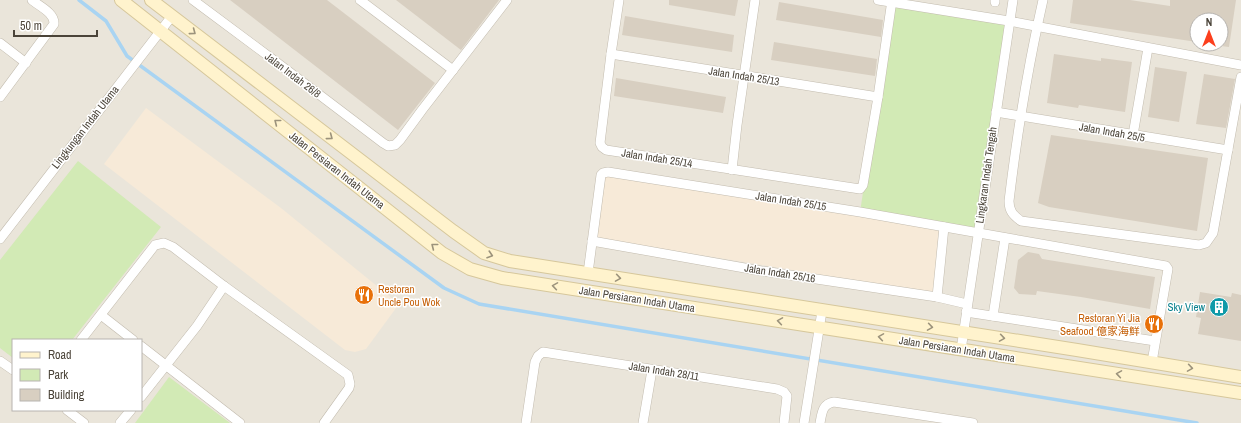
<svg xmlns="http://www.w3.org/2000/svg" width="1241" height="423" font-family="'Archivo Narrow','Noto Sans SC',sans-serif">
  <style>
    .residential { fill: #eae5da; fill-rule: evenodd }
    .commercial { fill: #f7ead8 }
    .green { fill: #d2eab5 }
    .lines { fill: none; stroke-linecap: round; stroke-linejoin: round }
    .stream { stroke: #a9d4f2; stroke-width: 3.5 }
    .building { fill: #d8cfc1 }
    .street-casing { stroke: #c2bbae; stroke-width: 10 }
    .secondary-casing { stroke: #d6c79b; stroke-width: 14 }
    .street { stroke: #fff; stroke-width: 9 }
    .secondary { stroke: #fff3cd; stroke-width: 12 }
    .oneway { stroke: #9c937c }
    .labels { text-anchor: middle; stroke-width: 3; stroke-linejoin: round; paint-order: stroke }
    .street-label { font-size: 11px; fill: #4b4439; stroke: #fff }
    .food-label { font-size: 11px; fill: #c56008; stroke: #fff; text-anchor: start }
    .culture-label { font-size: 11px; fill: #0d838f; stroke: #fff; text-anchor: end }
  </style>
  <rect width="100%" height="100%" fill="#f6f3ec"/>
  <path class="residential" d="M0 0H1241V423H0ZM1197 20H1221V44H1197ZM13 340H141V410H13Z"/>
  <g class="commercial">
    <polygon points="146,108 281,208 399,304 366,349 355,352 345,350 104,164"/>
    <polygon points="605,175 777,202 939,230 933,293 597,238"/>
  </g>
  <g class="green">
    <polygon points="892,2 1009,21 978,233 860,212"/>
    <polygon points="78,161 161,227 72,340 13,340 13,358 0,348 0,260"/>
    <polygon points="169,377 230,423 135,423"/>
  </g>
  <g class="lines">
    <polyline class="stream" points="79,0 106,21 127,56 444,288 479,304 1197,423"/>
  </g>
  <g class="building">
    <polygon points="230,0 327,0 435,83 398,130"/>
    <polygon points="396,0 499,0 461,50"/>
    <polygon points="669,0 738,0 735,16 669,5"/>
    <polygon points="1073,0 1130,0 1170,6 1170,0 1236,0 1229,47 1221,46 1221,20 1197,20 1197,42 1070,23"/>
    <polygon points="779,2 883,20 881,37 776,20"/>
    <polygon points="625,16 734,35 732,52 622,35"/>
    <polygon points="774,42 877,59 875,76 771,60"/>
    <polygon points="1054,54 1101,61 1101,58 1132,62 1125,112 1079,105 1078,108 1047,103"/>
    <polygon points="1155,67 1187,72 1179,122 1148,117"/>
    <polygon points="1204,74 1235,79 1226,128 1196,124"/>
    <polygon points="616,78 726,97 723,113 614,96"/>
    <polygon points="1051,135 1208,158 1197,231 1049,207 1038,203"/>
    <polygon points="1028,252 1039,254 1042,259 1155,277 1150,309 1081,297 1037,291 1036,295 1019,294 1014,288 1018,260"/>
    <polygon points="1200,292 1231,297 1232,293 1241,295 1241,341 1198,334 1201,318 1196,317"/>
  </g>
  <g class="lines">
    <defs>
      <g id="street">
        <polyline points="193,0 275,61 383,143 388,146 395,145 400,140 422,110 507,0"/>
        <polyline points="360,0 453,70"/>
        <polyline points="619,0 611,54 600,143 602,147 606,150 860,189 863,185 878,97 892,0"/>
        <polyline points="878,0 1009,21 1241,65"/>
        <path d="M1043 0C1028 66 1017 134 1009 201 1009 211 1013 215 1021 221L1199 245 1206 243 1213 233 1241 77"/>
        <polyline points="995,2 995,0"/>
        <polyline points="0,43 26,63"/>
        <polyline points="611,54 878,97"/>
        <path d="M0 97 54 24C55 13 39 6 32 0"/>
        <polyline points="996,112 1228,150"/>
        <polyline points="1133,135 1148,48"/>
        <polyline points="732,170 737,125 755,0"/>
        <polyline points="0,239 172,16"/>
        <polyline points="592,241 756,270 937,297 967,304"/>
        <polyline points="588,273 601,175 603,173 608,172 860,212 1166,266 1168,269 1152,362"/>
        <polyline points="937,297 944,227"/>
        <polyline points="966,312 1155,341"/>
        <polyline points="101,315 133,340"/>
        <polyline points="993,316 1005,238"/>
        <polyline points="81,340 155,245 164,243 173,247 224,286 348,375 350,384 349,388 324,423"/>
        <polyline points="141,346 240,423"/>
        <polyline points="961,350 1013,0"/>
        <polyline points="0,361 13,370"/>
        <polyline points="141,397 197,326 224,286"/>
        <polyline points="67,410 84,423"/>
        <polyline points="120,423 131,410"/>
        <polyline points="526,423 535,362 538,356 543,352 777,389 784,392 787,396 784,423"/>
        <polyline points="643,423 652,370"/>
        <polyline points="804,423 822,311"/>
        <path d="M820 423C822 413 822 404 834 402L973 423"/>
      </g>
      <g id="secondary">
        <polyline points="121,0 442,253 470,269 502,278 1241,393"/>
        <polyline points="151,0 453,231 484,253 510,261 1077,350 1241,377"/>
      </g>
    </defs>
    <use href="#street" class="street-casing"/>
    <use href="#secondary" class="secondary-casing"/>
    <use href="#street" class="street"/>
    <use href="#secondary" class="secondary"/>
  </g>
  <defs><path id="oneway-chevron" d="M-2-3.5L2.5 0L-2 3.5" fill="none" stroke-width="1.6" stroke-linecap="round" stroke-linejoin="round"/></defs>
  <g class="oneway">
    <use href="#oneway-chevron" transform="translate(193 32) rotate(37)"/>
    <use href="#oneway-chevron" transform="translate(277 122) rotate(-142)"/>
    <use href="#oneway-chevron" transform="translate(330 137) rotate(37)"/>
    <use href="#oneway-chevron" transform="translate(434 246) rotate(-142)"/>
    <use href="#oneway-chevron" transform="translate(490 255) rotate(18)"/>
    <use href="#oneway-chevron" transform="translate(618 278) rotate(9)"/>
    <use href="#oneway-chevron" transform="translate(555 286) rotate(-171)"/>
    <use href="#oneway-chevron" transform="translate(780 321) rotate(-171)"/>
    <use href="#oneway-chevron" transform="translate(930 327) rotate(9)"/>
    <use href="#oneway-chevron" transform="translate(881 337) rotate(-171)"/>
    <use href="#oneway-chevron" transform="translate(1002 338) rotate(9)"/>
    <use href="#oneway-chevron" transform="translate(1190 368) rotate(9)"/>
    <use href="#oneway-chevron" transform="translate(1119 374) rotate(-171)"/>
  </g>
  <defs>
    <symbol id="restaurant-disc" viewBox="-11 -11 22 22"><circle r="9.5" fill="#e8710a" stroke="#fff"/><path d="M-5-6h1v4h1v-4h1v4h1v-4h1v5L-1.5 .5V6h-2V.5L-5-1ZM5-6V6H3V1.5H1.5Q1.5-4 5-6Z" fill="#fff"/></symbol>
    <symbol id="building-disc" viewBox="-11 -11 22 22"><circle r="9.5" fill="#0f9aa8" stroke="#fff"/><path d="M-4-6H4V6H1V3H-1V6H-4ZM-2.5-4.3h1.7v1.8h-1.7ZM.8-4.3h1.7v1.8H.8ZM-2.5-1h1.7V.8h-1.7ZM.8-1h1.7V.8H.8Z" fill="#fff"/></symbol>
  </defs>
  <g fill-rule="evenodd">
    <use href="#restaurant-disc" x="353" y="284" width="22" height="22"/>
    <use href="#building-disc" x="1208" y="296" width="22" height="22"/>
    <use href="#restaurant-disc" x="1143" y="313" width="22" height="22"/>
  </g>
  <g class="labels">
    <g class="street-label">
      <text transform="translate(293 75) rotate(37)" y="4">Jalan Indah 26/8</text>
      <text transform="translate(744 76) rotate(9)" y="4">Jalan Indah 25/13</text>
      <text transform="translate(85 127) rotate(-52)" y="4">Lingkungan Indah Utama</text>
      <text transform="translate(1112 132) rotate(10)" y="4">Jalan Indah 25/5</text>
      <text transform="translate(657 158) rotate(9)" y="4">Jalan Indah 25/14</text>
      <text transform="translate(337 170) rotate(38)" y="4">Jalan Persiaran Indah Utama</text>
      <text transform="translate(986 175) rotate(-82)" y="4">Lingkaran Indah Tengah</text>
      <text transform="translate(791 201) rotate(9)" y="4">Jalan Indah 25/15</text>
      <text transform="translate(780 273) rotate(9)" y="4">Jalan Indah 25/16</text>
      <text transform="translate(637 299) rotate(9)" y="4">Jalan Persiaran Indah Utama</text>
      <text transform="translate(957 349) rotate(9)" y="4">Jalan Persiaran Indah Utama</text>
      <text transform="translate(664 371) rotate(9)" y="4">Jalan Indah 28/11</text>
    </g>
    <g class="food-label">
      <text x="378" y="293">Restoran<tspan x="378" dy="13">Uncle Pou Wok</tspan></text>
      <text x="1140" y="322" text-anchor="end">Restoran Yi Jia<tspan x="1140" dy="13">Seafood 億家海鲜</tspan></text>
    </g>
    <g class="culture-label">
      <text x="1205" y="311">Sky View</text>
    </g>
  </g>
  <rect x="12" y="339" width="130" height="72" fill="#ffffff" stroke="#b7b4b0"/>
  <rect x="20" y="352" width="20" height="6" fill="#fff3cd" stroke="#b7b4b0"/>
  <text x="48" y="359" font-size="12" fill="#4b4439">Road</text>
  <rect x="20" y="369" width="20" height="12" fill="#d2eab5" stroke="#b7b4b0"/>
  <text x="48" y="379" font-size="12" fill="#4b4439">Park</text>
  <rect x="20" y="389" width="20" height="12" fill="#d8cfc1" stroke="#b7b4b0"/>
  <text x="48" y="399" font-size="12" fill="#4b4439">Building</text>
  <g transform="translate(1209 32)"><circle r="19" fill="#ffffff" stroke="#b7b4b0"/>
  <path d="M0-3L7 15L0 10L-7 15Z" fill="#fc3f1d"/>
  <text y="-6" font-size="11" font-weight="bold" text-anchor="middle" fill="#4b4439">N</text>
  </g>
  <path d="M14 30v6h83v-6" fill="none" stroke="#4b4439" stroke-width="2"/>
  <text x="20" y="30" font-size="12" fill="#4b4439" stroke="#ffffff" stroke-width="3" paint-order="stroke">50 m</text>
</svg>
